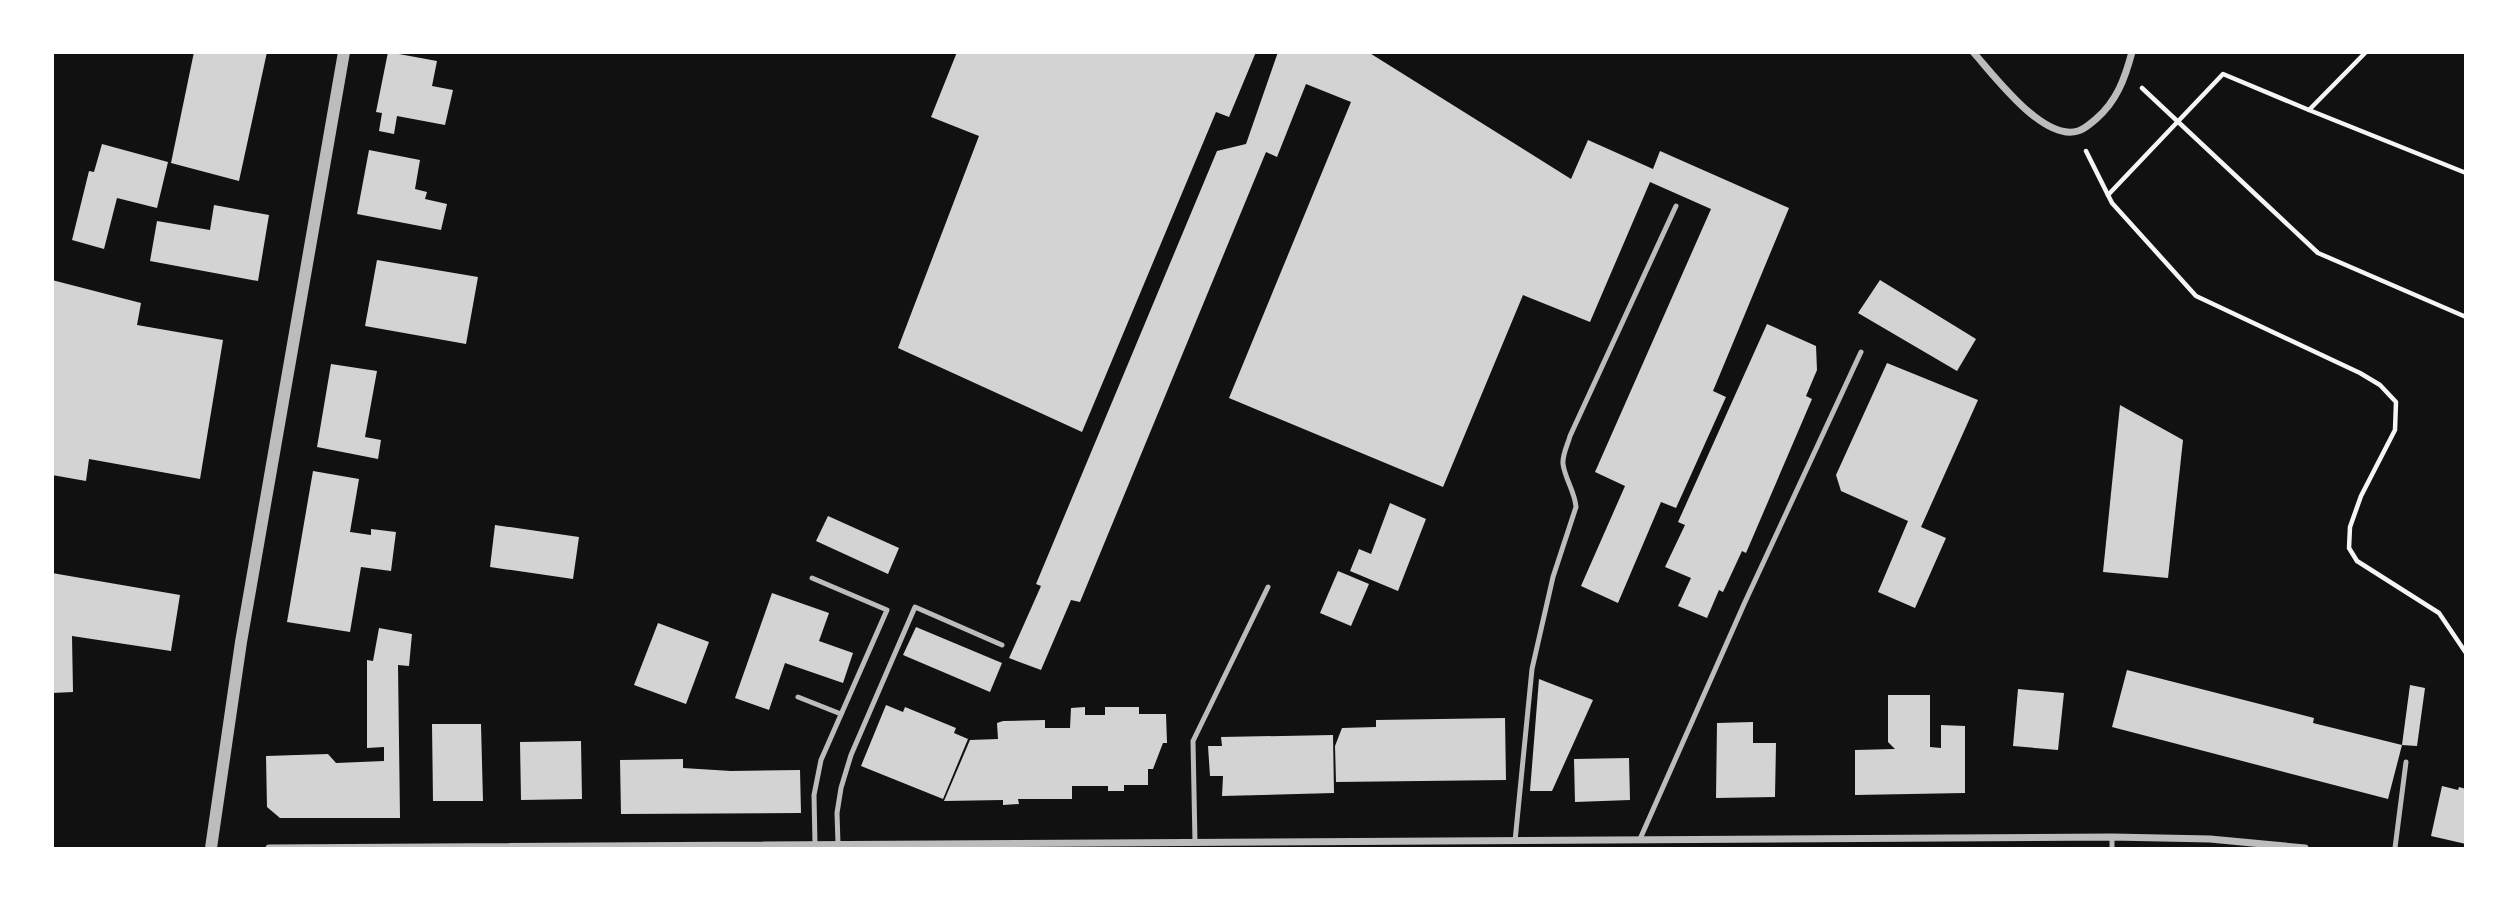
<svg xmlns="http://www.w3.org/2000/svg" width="2518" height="901" font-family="Lato,sans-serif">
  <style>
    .building { fill: #d3d3d3 }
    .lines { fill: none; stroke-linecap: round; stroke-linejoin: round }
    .path { stroke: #f5f5f5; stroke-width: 4.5 }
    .service { stroke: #bcbcbc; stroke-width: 5 }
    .minor { stroke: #bcbcbc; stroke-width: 7 }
    .tertiary { stroke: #bcbcbc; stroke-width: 12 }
  </style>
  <rect width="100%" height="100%" fill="#111"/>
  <g class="building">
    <polygon points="194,52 267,52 239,181 171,163"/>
    <polygon points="388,52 437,61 432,86 453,90 445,125 397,116 394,134 379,131 382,113 376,112"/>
    <polygon points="957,52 1256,52 1229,117 1216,112 1082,432 898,348 979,136 931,117"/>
    <polygon points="1278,52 1368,52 1571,179 1588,140 1653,169 1660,151 1789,208 1713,391 1726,397 1676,508 1661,502 1618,603 1581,586 1625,486 1595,472 1711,209 1650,182 1590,322 1523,295 1443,487 1229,398 1351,102 1306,84 1277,157 1266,152 1080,602 1071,600 1041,670 1009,658 1041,586 1036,584 1217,151 1246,144"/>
    <polygon points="102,144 168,162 157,208 117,198 104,249 72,240 89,171 94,172"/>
    <polygon points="369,150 420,160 415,189 427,192 425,199 447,204 441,230 357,214"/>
    <polygon points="214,205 269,215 258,281 150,261 157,221 210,230"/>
    <polygon points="377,260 478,277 466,344 365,326"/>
    <polygon points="52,280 141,303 137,325 223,340 200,479 89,459 86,481 52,475"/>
    <polygon points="1880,280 1976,339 1957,371 1858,313"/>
    <polygon points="1767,324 1816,346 1817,370 1806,396 1812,399 1746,553 1742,551 1723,592 1719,590 1707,618 1678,606 1691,578 1665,567 1685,525 1678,522"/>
    <polygon points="1887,363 1978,400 1921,527 1946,538 1915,608 1878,592 1908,521 1841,491 1836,475"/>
    <polygon points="331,364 377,371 365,437 381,440 378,459 317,447"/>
    <polygon points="2120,405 2183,440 2168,578 2103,572"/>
    <polygon points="313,471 359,479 350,532 371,535 371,529 396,532 391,571 361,567 350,632 287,622"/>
    <polygon points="1390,503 1426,519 1398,591 1350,571 1359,549 1371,554"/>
    <polygon points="828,516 899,548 888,574 816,541"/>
    <polygon points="495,525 579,537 573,579 490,567"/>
    <polygon points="1338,571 1369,584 1351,626 1320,613"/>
    <polygon points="52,573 180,595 171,651 72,636 73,692 52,693"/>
    <polygon points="772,593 829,613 819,641 853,653 843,683 785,663 769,710 735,698"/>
    <polygon points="658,623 709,642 686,704 634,685"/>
    <polygon points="916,627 1002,663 990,692 903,655"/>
    <polygon points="379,628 412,634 409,666 398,665 400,818 280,818 267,807 266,756 328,754 336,763 384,761 384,747 367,748 367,660 373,661"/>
    <polygon points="2127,670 2314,718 2313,723 2402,745 2388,799 2112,727"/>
    <polygon points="1539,679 1593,700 1552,791 1530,791"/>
    <polygon points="2410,685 2425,688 2417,746 2402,745"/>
    <polygon points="2018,689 2064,693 2058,750 2013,746"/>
    <polygon points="1888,695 1930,695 1930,747 1941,748 1941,725 1965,726 1965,793 1855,795 1855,750 1895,749 1888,742"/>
    <polygon points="886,705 903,712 905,707 956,728 954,733 968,739 943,799 861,766"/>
    <polygon points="1085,707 1085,715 1105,715 1105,707 1139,707 1139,714 1166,714 1167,743 1163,743 1153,769 1148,769 1148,785 1124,785 1124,791 1108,791 1108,786 1072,786 1072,799 1018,799 1019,804 1003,805 1003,800 944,801 970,740 998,739 997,723 1003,721 1045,720 1045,728 1070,728 1071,708"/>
    <polygon points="1505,718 1506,780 1336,782 1335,746 1342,728 1376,727 1376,720"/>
    <polygon points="1753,722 1753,743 1776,743 1775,797 1716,798 1717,723"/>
    <polygon points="432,724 481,724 483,801 433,801"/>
    <polygon points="1333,735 1334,793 1222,796 1223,776 1210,776 1208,746 1222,746 1221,737"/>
    <polygon points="581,741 582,799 521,800 520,742"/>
    <polygon points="1629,758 1630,800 1575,802 1574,759"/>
    <polygon points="683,759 683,768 731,771 800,770 801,813 621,814 620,760"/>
    <polygon points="2442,786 2458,790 2459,787 2466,789 2466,844 2431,836"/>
  </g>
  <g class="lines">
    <g class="path">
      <polyline points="2142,88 2318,253 2466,317"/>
      <polyline points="2309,110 2466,173"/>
      <polyline points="2086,151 2112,203 2196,296 2360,373 2380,385 2396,402 2395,430 2361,496 2350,527 2349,548 2357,561 2439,613 2466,653"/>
      <polyline points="2108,195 2223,74 2309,110 2366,52"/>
    </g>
    <g class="service">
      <polyline points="812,578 887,610 821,760 814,795 815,844"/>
      <polyline points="798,697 841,714"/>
      <polyline points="1640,839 1745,602 1861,352"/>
      <path d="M1515 841 1532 669 1553 577 1576 507C1575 492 1565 479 1563 464 1562 455 1568 444 1570 436L1676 206"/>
      <polyline points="1195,842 1193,741 1268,587"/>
      <polyline points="838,844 837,813 841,788 851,755 915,607 1002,645"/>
      <polyline points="2112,848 2112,837"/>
      <polyline points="2395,848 2406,762"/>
    </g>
    <g class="minor">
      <path d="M1973 52C1994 75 2043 142 2078 131 2085 129 2091 123 2096 119 2117 101 2125 78 2132 52"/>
      <polyline points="269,848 2112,837 2210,839 2305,848"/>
    </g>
    <polyline class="tertiary" points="211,848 241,642 344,52"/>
  </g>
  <rect width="2518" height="901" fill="none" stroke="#ffffff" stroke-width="108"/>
</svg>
